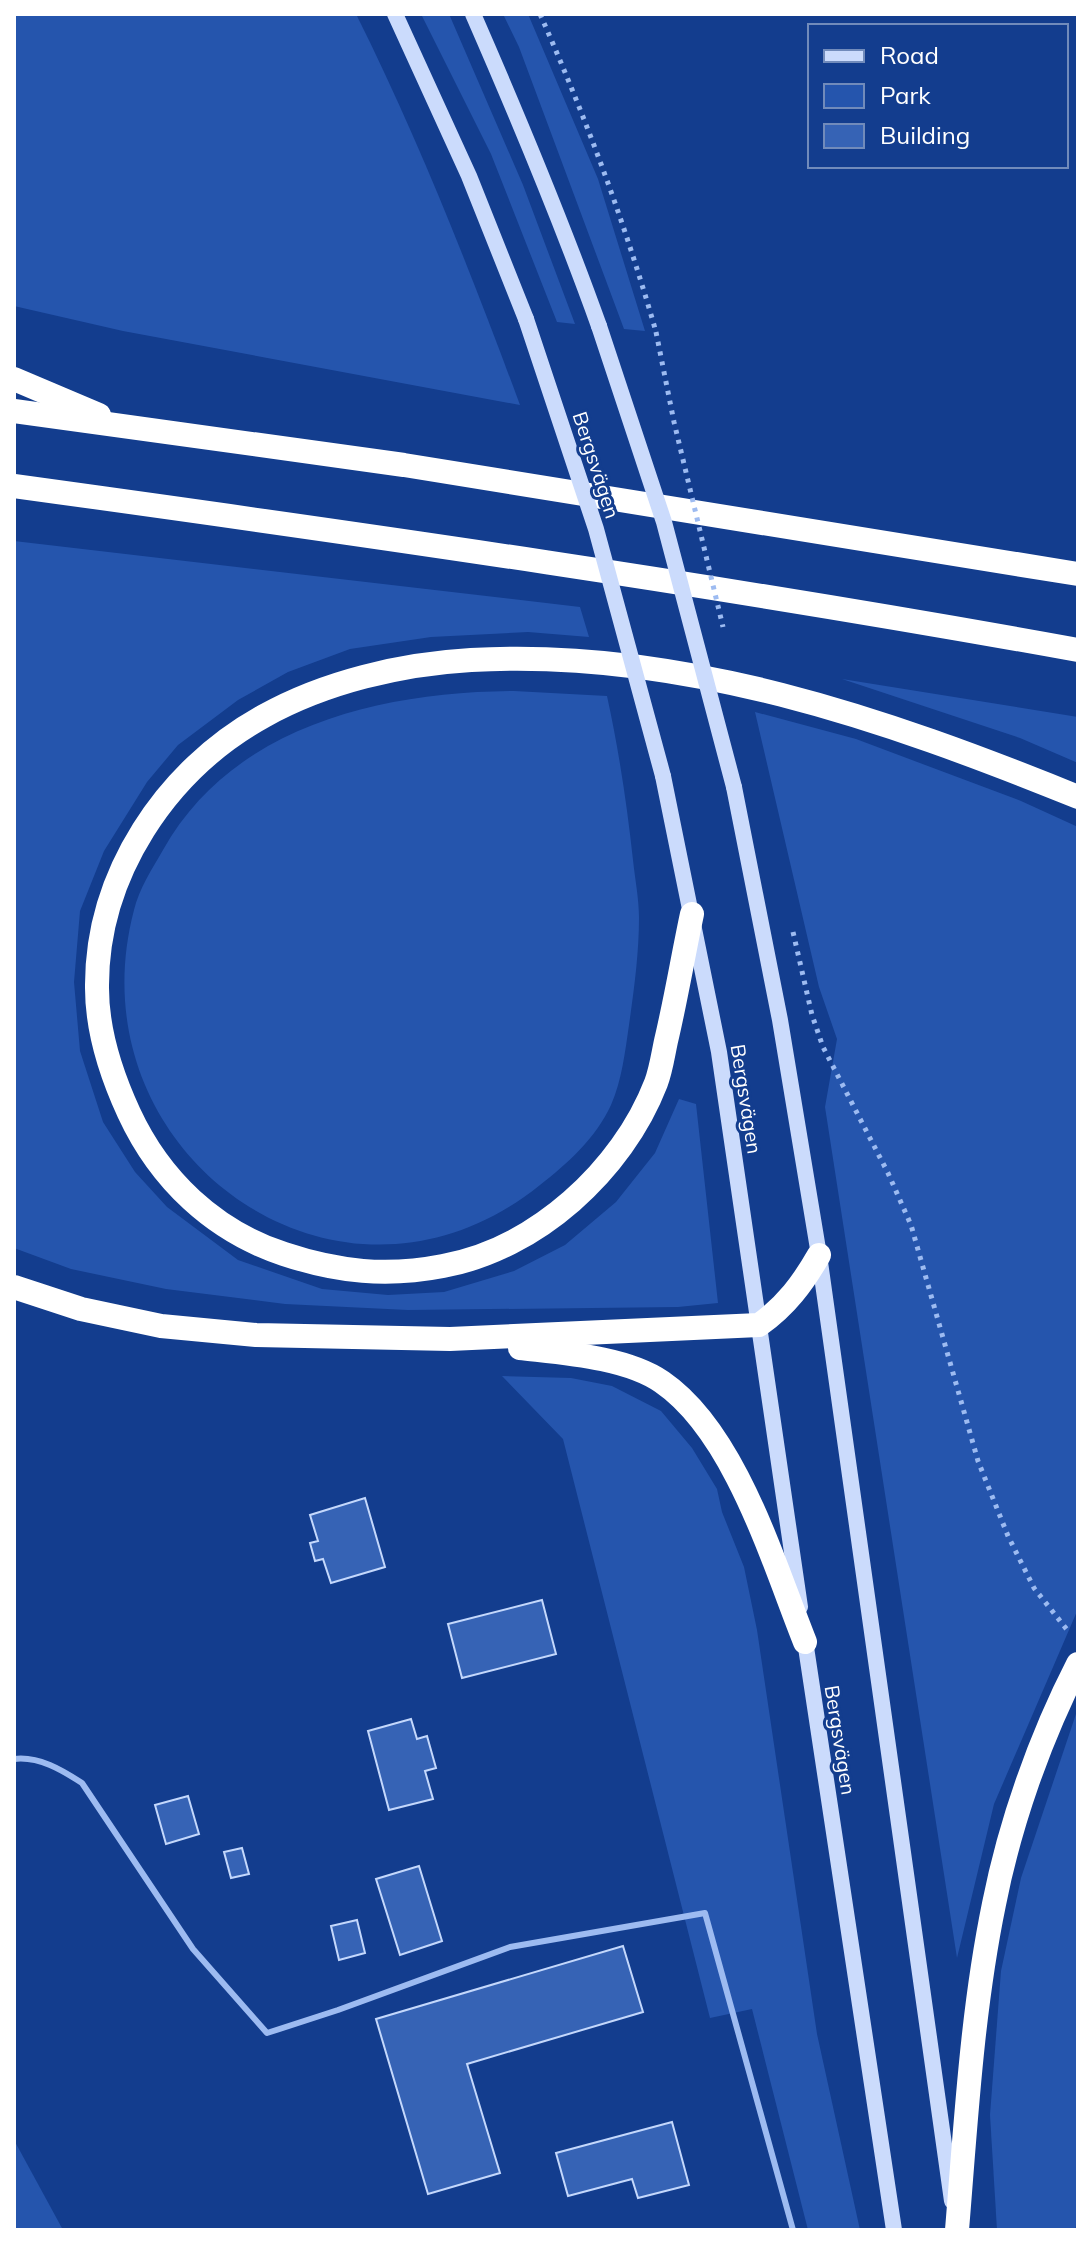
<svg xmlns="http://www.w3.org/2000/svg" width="1092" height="2244" font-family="Mulish,sans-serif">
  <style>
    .green { fill: #2555ad }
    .building { fill: #3663b5; stroke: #c4d8fc; stroke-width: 2 }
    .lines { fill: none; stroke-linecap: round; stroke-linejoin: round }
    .path { stroke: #9dbbf1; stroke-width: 5; stroke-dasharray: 4 6; stroke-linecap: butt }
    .lane { stroke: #9dbbf1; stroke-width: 6 }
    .secondary { stroke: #cbdbfc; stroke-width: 16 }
    .highway { stroke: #fff; stroke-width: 24 }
    .path-bridge { stroke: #9dbbf1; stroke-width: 5; stroke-dasharray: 4 6; stroke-linecap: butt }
    .secondary-bridge { stroke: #cbdbfc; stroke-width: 16 }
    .labels { text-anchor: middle; stroke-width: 6; stroke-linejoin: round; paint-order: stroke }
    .street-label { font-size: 20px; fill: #fff; stroke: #133d8e }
  </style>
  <rect width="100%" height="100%" fill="#133d8e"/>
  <g class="green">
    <path d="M14 14H356C419 140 471 273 520 405L123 331 14 306Z"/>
    <polygon points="421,14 449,14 523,185 575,324 557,322 491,154"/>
    <polygon points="503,14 528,14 598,179 645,331 624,329 519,47"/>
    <polygon points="14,541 580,607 589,637 528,632 431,637 350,649 288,672 238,700 178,745 147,782 104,851 80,911 74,982 80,1051 103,1122 135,1172 167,1207 238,1260 322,1289 388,1295 444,1292 514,1271 565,1245 616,1202 655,1153 679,1099 696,1104 718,1303 678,1307 408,1310 285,1304 166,1289 71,1269 14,1248"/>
    <polygon points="842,679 1078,717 1078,763 1020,738"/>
    <path d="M514 691 607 696C619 751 627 805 633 860 635 879 639 899 639 918 639 953 634 990 629 1025 625 1052 622 1080 611 1105 596 1138 567 1164 540 1185 340 1347 70 1153 134 910 139 889 152 869 163 850 233 725 382 692 514 691Z"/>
    <polygon points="755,712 856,739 1021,801 1078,827 1078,1609 994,1804 957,1958 825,1107 837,1039 819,987"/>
    <polygon points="502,1376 571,1378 612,1386 661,1411 692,1448 717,1489 722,1512 744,1567 757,1630 817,2034 860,2230 808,2230 752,2009 710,2018 563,1439"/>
    <polygon points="1078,1708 1078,2218 1075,2230 997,2230 990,2115 1001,1971 1021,1878"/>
    <polygon points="14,2140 63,2230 14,2230"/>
  </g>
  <g class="building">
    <polygon points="365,1498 385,1567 331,1583 323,1559 315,1561 310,1543 318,1541 310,1515"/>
    <polygon points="542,1600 556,1654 462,1678 448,1624"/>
    <polygon points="411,1719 417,1739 427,1736 436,1768 425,1771 433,1799 389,1810 368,1731"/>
    <polygon points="188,1796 199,1834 166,1844 155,1805"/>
    <polygon points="242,1848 249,1874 231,1878 224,1852"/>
    <polygon points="419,1866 442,1941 400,1955 376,1879"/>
    <polygon points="357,1920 365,1953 339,1960 331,1926"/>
    <polygon points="623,1946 643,2012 467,2064 500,2173 428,2194 376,2019"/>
    <polygon points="672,2122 689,2185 638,2198 632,2179 568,2196 556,2153"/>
  </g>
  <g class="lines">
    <g class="path">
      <path d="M540 14C586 118 625 223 656 332"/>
      <polyline points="793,932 812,1015 823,1047 888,1173 911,1225 978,1461 1008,1536 1034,1588 1068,1631"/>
    </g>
    <path class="lane" d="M14 1759C39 1756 62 1770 82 1783L193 1949 267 2033 338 2010 510 1947 705 1913 793 2230"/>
    <g class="secondary">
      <polyline points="395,14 469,176 526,319"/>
      <path d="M473 14C518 117 561 220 599 326"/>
      <polyline points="663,776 719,1052 800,1607"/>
      <polyline points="734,787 780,1020 819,1255 952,2201"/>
      <polyline points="804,1634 894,2230"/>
    </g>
    <g class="highway">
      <polyline points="14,379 99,415"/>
      <polyline points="14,411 404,465 1078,574"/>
      <path d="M14 486C370 535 725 586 1078 650"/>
      <path d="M692 914C683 956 676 999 666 1041 663 1055 661 1070 656 1083 622 1171 536 1249 443 1266 387 1277 338 1272 284 1254 214 1231 160 1180 129 1113 111 1074 97 1032 97 988 96 875 166 770 264 716 325 682 401 664 471 660 681 648 886 719 1078 797"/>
      <path d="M14 1287 81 1309 161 1326 256 1335 450 1339 759 1325C786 1306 803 1283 819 1255"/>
      <path d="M520 1348C562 1353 626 1357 662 1382 735 1432 773 1562 805 1642"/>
      <path d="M957 2230C966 2121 972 2011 994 1904 1010 1823 1040 1738 1078 1664"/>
    </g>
    <polyline class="path-bridge" points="656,332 674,422 723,627"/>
    <g class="secondary-bridge">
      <polyline points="526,319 596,529 663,776"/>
      <polyline points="599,326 664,522 734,787"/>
    </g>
  </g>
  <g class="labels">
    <g class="street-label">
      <text transform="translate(596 465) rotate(72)" y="7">Bergsvägen</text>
      <text transform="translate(746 1099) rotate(81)" y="7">Bergsvägen</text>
      <text transform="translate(840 1740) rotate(81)" y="7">Bergsvägen</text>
    </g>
  </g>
  <rect width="1092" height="2244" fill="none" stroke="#ffffff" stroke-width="32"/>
  <rect x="808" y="24" width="260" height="144" fill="#133d8e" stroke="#718bbb" stroke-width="2"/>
  <rect x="824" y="50" width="40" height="12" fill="#cbdbfc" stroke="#718bbb" stroke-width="2"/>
  <text x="880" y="64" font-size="24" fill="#ffffff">Road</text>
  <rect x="824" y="84" width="40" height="24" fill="#2555ad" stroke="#718bbb" stroke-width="2"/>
  <text x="880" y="104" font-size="24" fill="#ffffff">Park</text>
  <rect x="824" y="124" width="40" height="24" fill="#3663b5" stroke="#718bbb" stroke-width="2"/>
  <text x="880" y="144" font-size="24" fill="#ffffff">Building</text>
</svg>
